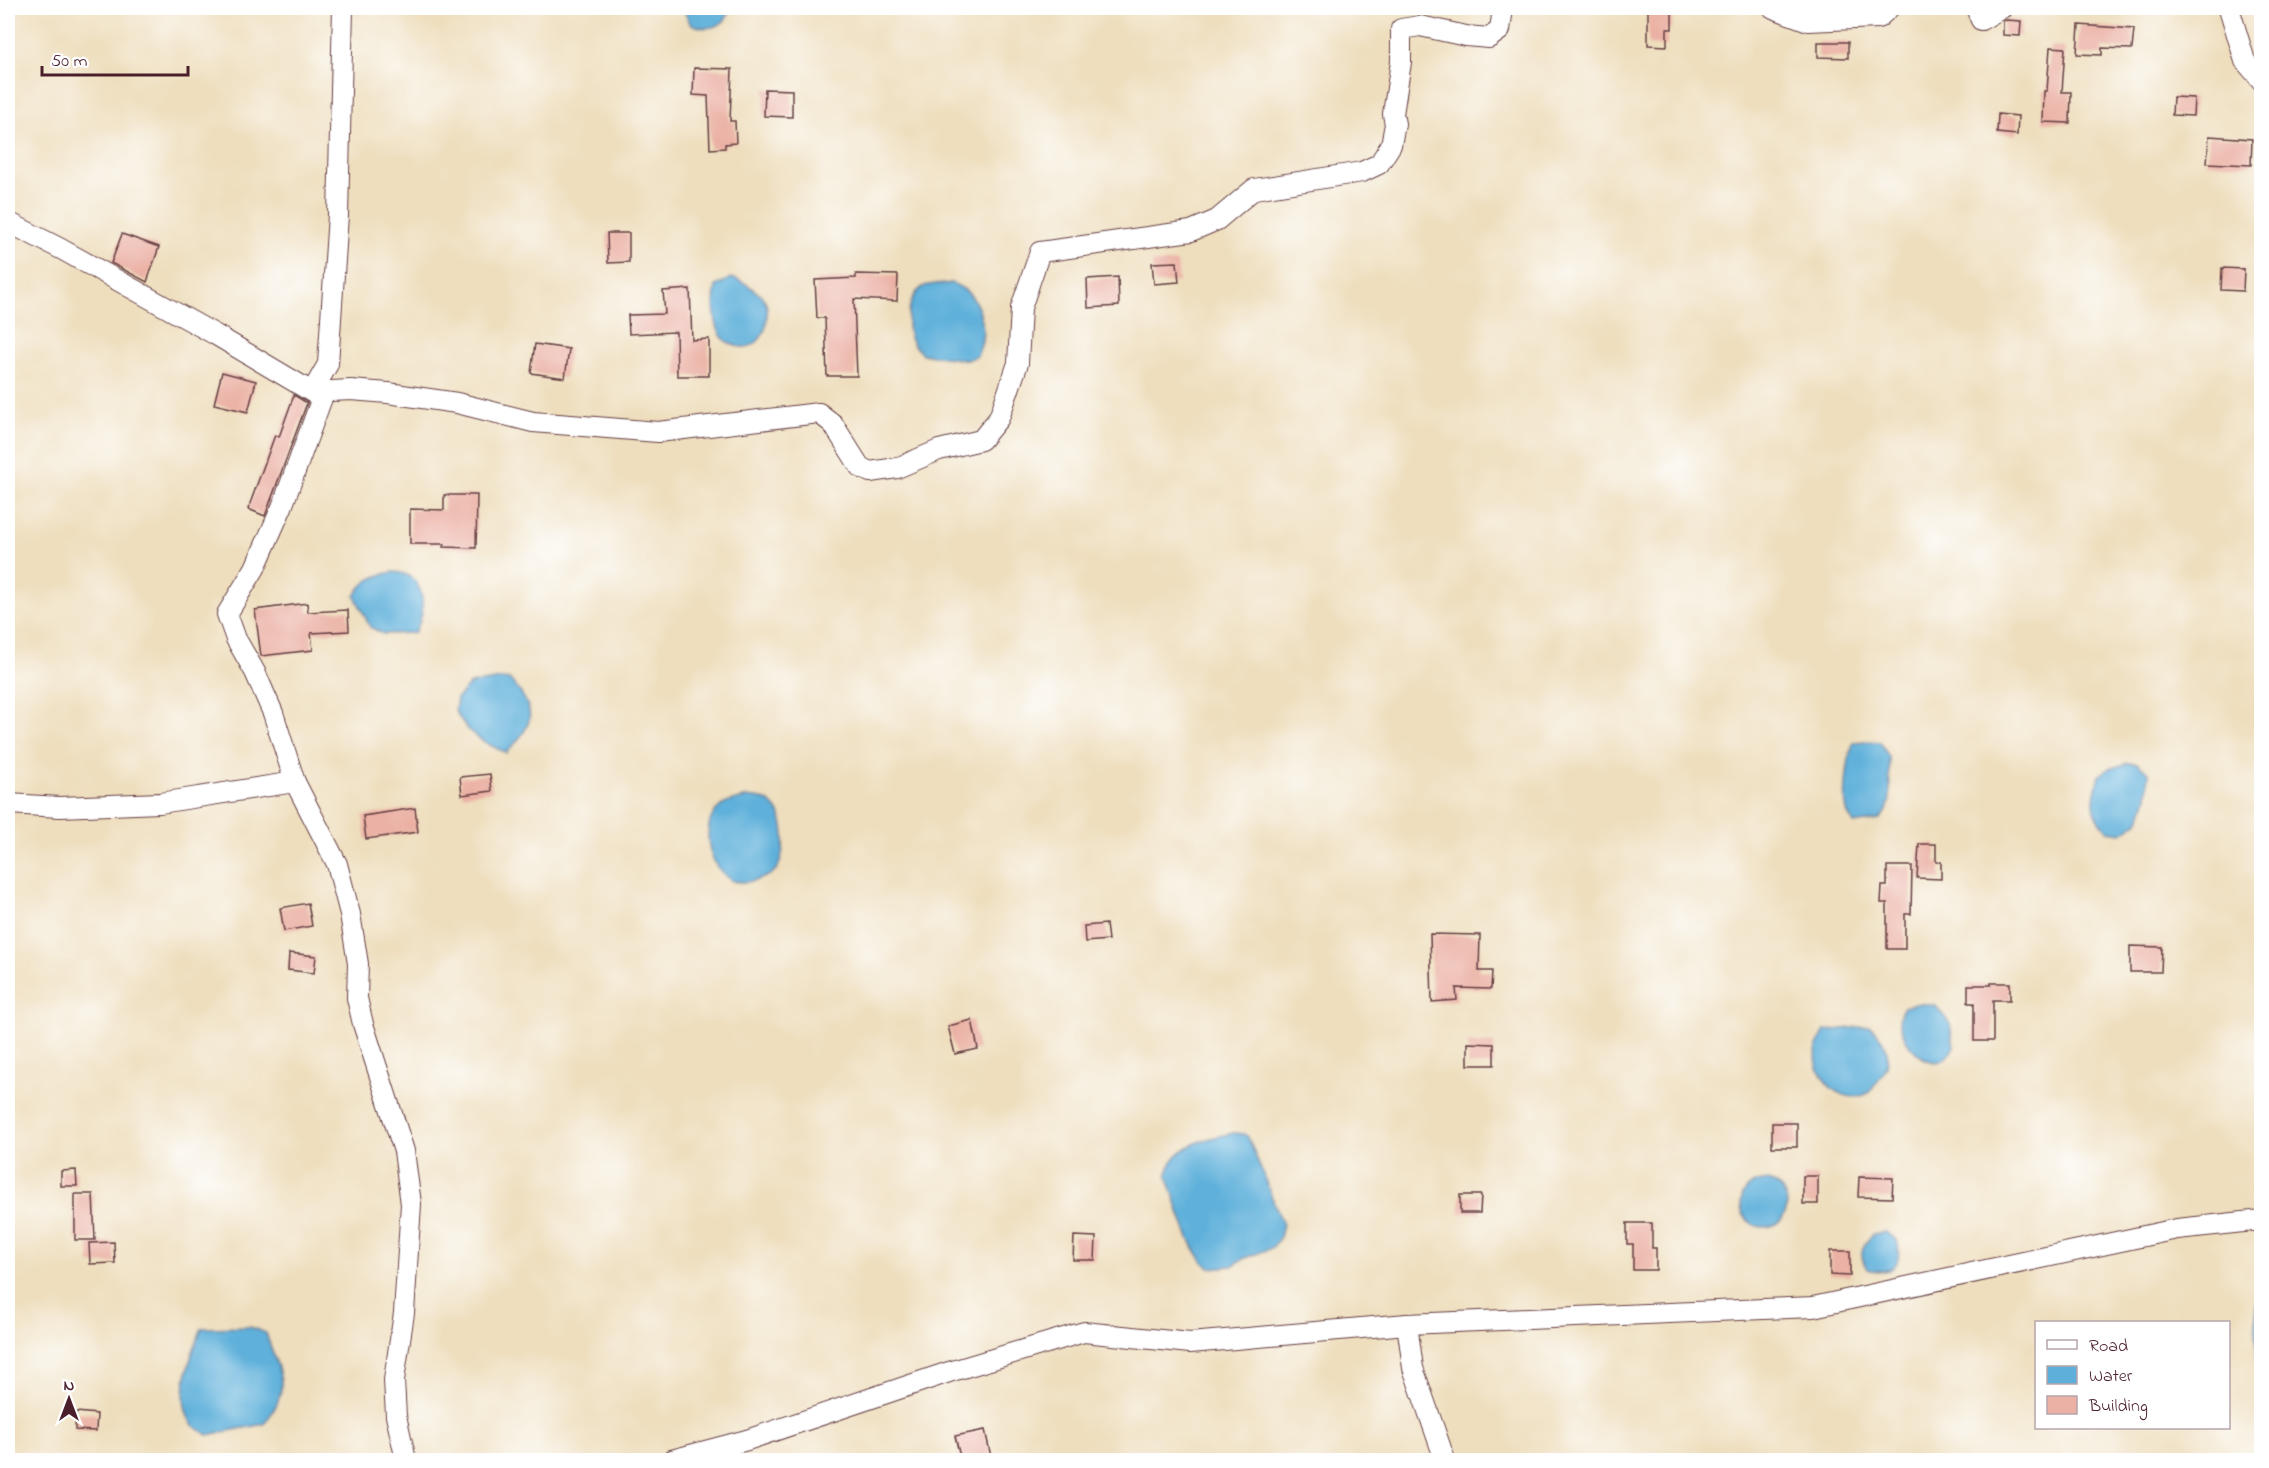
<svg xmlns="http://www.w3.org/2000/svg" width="2269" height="1468" font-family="'Indie Flower',sans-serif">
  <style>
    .water { fill: #5eb0da; stroke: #546882; stroke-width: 1.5 }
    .building { fill: #ebb1a4 }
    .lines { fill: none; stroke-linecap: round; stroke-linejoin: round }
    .street-casing { stroke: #633c41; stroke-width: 22 }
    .street { stroke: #fff; stroke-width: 20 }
  </style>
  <rect width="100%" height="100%" fill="#fff"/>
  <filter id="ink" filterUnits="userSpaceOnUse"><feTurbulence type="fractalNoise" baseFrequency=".0167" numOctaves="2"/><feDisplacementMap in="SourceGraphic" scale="12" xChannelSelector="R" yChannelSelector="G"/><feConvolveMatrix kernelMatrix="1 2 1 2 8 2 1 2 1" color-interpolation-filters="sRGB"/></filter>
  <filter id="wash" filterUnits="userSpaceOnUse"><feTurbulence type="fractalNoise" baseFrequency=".008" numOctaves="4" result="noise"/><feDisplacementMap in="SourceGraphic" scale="24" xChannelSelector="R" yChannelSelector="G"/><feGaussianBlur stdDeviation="1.35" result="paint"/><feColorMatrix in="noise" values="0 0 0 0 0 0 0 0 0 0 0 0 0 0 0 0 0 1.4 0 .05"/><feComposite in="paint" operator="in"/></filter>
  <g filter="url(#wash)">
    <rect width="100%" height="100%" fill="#eedebd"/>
    <g class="water">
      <path d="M683 8H730C727 28 706 32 690 23Z"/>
      <path d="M731 278C742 280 750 286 758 293 767 300 768 307 767 318 766 338 752 354 731 344 729 343 725 341 724 339 713 327 713 301 716 286Z"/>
      <path d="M951 283C982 293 989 330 977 356L967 360 922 354C919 351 915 347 913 344 904 328 907 297 923 287 929 283 943 285 951 283Z"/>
      <path d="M393 572C425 572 429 611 414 633L383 634 370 627 355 596C363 580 377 575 393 572Z"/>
      <path d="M502 679 510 680C539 712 534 724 506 753 481 741 469 736 455 711L457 698 470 684Z"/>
      <path d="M1865 741 1880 742 1889 757 1890 799 1887 811 1879 820 1854 824C1852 820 1848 815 1847 811 1843 798 1848 753 1854 742Z"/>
      <path d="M2128 763H2137L2149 772 2147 797 2140 820 2122 833 2108 831C2090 812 2092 800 2099 776L2109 769Z"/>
      <path d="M747 797C752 798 760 798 765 800 783 807 786 832 783 848 782 854 781 865 776 870 766 880 746 884 733 881 728 879 723 873 719 869 705 853 702 814 725 804 731 800 740 800 747 797Z"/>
      <path d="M1920 1003 1936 1006 1950 1024 1954 1046C1952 1050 1949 1056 1946 1058 1926 1074 1895 1034 1900 1015 1900 1012 1903 1009 1904 1007Z"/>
      <path d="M1870 1026C1889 1042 1894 1061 1877 1082 1873 1088 1870 1093 1864 1095 1837 1104 1811 1074 1817 1048 1818 1042 1822 1036 1825 1031Z"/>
      <path d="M1234 1133 1244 1134 1248 1137 1283 1225 1280 1237 1272 1248 1245 1258 1232 1266 1209 1268C1186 1246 1178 1205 1167 1176 1171 1145 1208 1138 1234 1133Z"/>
      <circle cx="1764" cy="1204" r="23"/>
      <path d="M1886 1232 1897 1240C1903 1267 1892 1275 1867 1269 1858 1253 1861 1247 1873 1234Z"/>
      <polygon points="2261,1290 2262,1290 2261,1367 2257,1363 2256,1300"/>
      <path d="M250 1327 266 1333C278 1373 294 1386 264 1424L208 1435C203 1432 196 1428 192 1424 174 1398 191 1354 202 1328Z"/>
    </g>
    <g id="blocks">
      <g class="building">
        <polygon points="1648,8 1672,8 1672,29 1667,29 1667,46 1648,45"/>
        <polygon points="2006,20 2021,21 2020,36 2003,35 2003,21"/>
        <polygon points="2079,25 2134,29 2132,49 2102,48 2102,55 2077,54"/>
        <polygon points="1818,42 1848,42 1848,58 1818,57"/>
        <polygon points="2050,47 2065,48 2062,92 2071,92 2070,123 2043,122 2044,91 2047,91"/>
        <polygon points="694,68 732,69 730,121 735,121 736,143 725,144 725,148 710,149 708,96 693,95"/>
        <polygon points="765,89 792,90 792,117 764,116"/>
        <polygon points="2173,97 2194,98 2193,116 2172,115"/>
        <polygon points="1998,114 2018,116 2017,135 1997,133"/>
        <polygon points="2209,136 2252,139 2251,165 2207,163"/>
        <polygon points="607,233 629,233 629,262 608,263"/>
        <polygon points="122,234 159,247 147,282 111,263"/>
        <polygon points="1177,262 1179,282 1154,284 1152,263"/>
        <polygon points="2222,268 2244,269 2243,291 2221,290"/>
        <polygon points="856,274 898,275 897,301 854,299 857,376 827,376 825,318 817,318 815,280 856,278"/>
        <polygon points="1118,277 1119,306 1088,308 1087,279"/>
        <polygon points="690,289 692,340 709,339 709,376 677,376 676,332 629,334 628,315 665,314 663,291"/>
        <polygon points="535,344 569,349 565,378 531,373"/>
        <polygon points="222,372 256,381 248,412 214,404"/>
        <polygon points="294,395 307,403 265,516 248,509 275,435 279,437"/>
        <polygon points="444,495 477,495 476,548 443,547 444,544 410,544 410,509 444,510"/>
        <polygon points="307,603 308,612 348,610 349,631 311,633 313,650 261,656 255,610"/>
        <polygon points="490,774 492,791 462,795 460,777"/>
        <polygon points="415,808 418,832 366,839 363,816"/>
        <polygon points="1919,844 1936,844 1936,862 1941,862 1941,879 1917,878"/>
        <polygon points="1887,866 1912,866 1911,914 1905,914 1905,949 1887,949 1887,903 1881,903 1882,886 1887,886"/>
        <polygon points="308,903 312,926 284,931 280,908"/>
        <polygon points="1106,924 1108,940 1085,942 1084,926"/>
        <polygon points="1430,934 1480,935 1479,971 1492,971 1491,989 1456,988 1457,1000 1432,1002"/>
        <polygon points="2130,946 2162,947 2161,972 2130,972"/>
        <polygon points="289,953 316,956 314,973 288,970"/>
        <polygon points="1991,983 2010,983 2010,1000 1993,1000 1993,1041 1974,1041 1974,1003 1968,1003 1968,985 1991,985"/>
        <polygon points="972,1020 978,1049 955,1054 948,1026"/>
        <polygon points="1468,1043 1494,1044 1494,1065 1468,1065"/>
        <rect x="1772" y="1123" width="25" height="24"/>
        <polygon points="76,1170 77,1186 61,1186 61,1171"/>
        <rect x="1803" y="1176" width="15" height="28"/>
        <polygon points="1859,1177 1893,1178 1892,1198 1858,1197"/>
        <polygon points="75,1194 93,1194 95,1240 75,1240"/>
        <polygon points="1460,1195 1481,1195 1480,1213 1460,1213"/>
        <polygon points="1627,1223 1652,1223 1652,1248 1656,1248 1656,1270 1633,1270 1633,1244 1627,1244"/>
        <polygon points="1074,1236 1096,1237 1095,1260 1073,1260"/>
        <polygon points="114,1242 115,1263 90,1264 89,1243"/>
        <polygon points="1830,1251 1850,1251 1850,1276 1830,1275"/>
        <polygon points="76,1412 97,1414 96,1431 75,1430"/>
        <polygon points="985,1430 992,1461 961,1461 955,1436"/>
      </g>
    </g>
  </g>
  <g filter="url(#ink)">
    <use href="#blocks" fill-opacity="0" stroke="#633c41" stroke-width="1.5"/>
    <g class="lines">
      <defs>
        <g id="street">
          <polyline points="343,8 338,215 328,364 312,392 322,398 282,507 255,568 227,614 236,639 255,672 273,713 295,782 337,864 350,914 358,964 357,998 363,1024 404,1151 411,1204 404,1313 394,1380 396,1416 406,1460"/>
          <polyline points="1773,8 1808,21 1878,18 1889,8"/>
          <polyline points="1976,8 1981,20 2002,8"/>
          <polyline points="2229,8 2245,61 2262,81"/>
          <polyline points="8,222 61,249 216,335 312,392 351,390 388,393 457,403 533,422 658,432 819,413 833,424 860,467 870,472 897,468 939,450 981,440 999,418 1018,363 1021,308 1040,252 1191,231 1217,220 1254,189 1362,172 1379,164 1391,145 1395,124 1393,114 1401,62 1401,29 1420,26 1466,36 1489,38 1500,30 1503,8"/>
          <polyline points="8,804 60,807 160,803 295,782"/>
          <polyline points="1407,1324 1413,1368 1445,1460"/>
          <polyline points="672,1460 747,1440 949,1372 1084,1332 1190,1343 1407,1324 1813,1307 2177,1229 2262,1220"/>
        </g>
      </defs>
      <use href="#street" class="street-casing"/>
      <use href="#street" class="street"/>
    </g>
  </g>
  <rect width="2269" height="1468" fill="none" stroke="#fff" stroke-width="30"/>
  <rect x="2035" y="1321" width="195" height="108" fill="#ffffff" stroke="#b7a5aa" stroke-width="1.5"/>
  <rect x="2047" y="1340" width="30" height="9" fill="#ffffff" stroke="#b7a5aa" stroke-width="1.5"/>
  <text x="2089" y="1351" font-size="18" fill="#4a1f2b">Road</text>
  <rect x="2047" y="1366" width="30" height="18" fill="#5eb0da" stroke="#b7a5aa" stroke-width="1.5"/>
  <text x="2089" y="1381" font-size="18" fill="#4a1f2b">Water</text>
  <rect x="2047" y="1396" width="30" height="18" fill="#ebb1a4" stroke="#b7a5aa" stroke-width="1.5"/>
  <text x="2089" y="1411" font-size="18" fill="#4a1f2b">Building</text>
  <g transform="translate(69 1399)" stroke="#ffffff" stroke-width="4.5" paint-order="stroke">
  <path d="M0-4.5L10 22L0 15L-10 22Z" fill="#4a1f2b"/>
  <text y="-9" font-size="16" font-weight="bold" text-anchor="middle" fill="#4a1f2b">N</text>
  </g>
  <path d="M42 66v9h146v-9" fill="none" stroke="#4a1f2b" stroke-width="3"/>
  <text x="51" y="66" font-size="18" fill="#4a1f2b" stroke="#ffffff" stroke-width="4.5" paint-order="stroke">50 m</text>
</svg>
